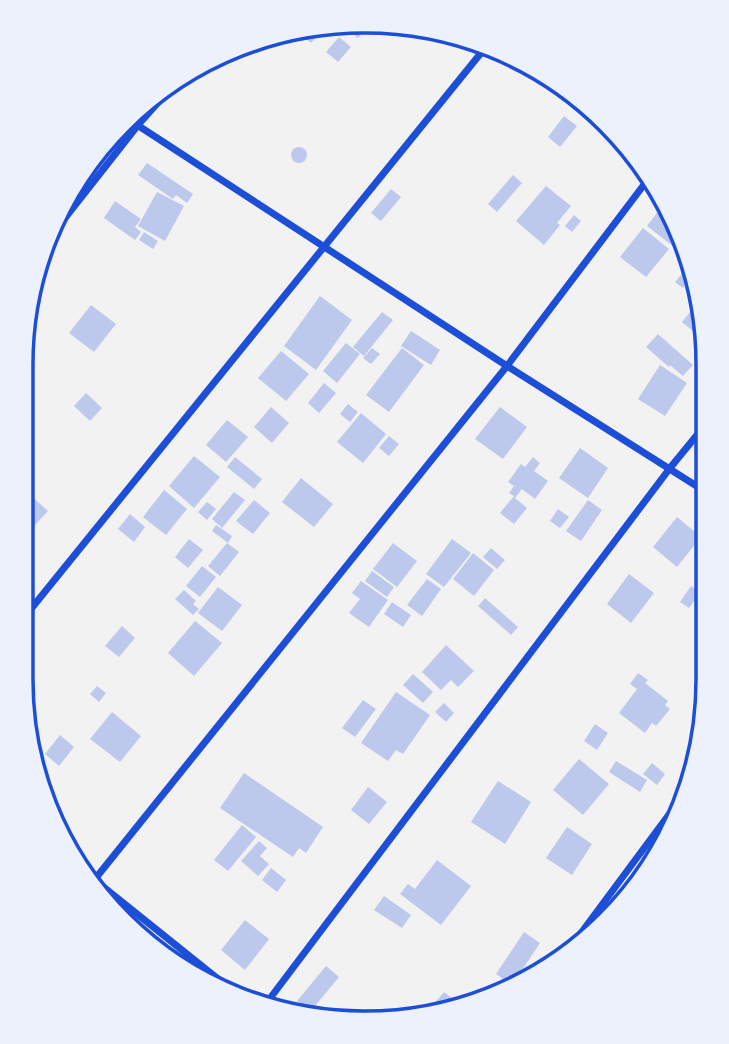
<svg xmlns="http://www.w3.org/2000/svg" width="729" height="1044" font-family="'Times New Roman',serif">
  <style>
    .building { fill: #bdc9ec }
    .lines { fill: none; stroke-linecap: round; stroke-linejoin: round }
    .minor { stroke: #1d4ed8; stroke-width: 7 }
    .rim { fill: none; stroke: #1d4ed8; stroke-width: 3.5 }
  </style>
  <rect width="100%" height="100%" fill="#f2f2f2"/>
  <g class="building">
    <polygon points="370,24 358,38 347,29 348,27"/>
    <polygon points="322,30 311,43 299,33"/>
    <polygon points="339,37 351,47 338,62 326,52"/>
    <polygon points="564,116 577,126 560,147 548,137"/>
    <circle cx="299" cy="155" r="8"/>
    <polygon points="147,163 193,194 187,203 176,195 173,199 138,175"/>
    <polygon points="513,175 522,183 497,212 488,204"/>
    <polygon points="546,186 571,206 557,223 560,225 544,245 516,221"/>
    <polygon points="391,189 401,197 381,221 371,213"/>
    <polygon points="157,192 184,206 165,241 138,226"/>
    <polygon points="115,201 141,219 135,227 141,232 135,240 104,218"/>
    <polygon points="665,202 673,213 685,252 683,254 647,226"/>
    <polygon points="574,215 581,221 572,232 565,226"/>
    <polygon points="643,228 669,249 646,277 620,257"/>
    <polygon points="144,232 158,241 153,249 139,240"/>
    <polygon points="686,269 691,274 695,287 693,290 686,284 683,288 675,282"/>
    <polygon points="320,296 352,320 316,370 284,346"/>
    <polygon points="699,301 705,319 705,341 682,322"/>
    <polygon points="91,305 116,324 94,352 69,333"/>
    <polygon points="382,312 393,320 364,356 353,347"/>
    <polygon points="411,331 440,350 431,365 401,346"/>
    <polygon points="658,334 693,365 683,376 670,365 669,367 646,347"/>
    <polygon points="346,343 360,354 337,383 323,371"/>
    <polygon points="372,348 380,354 371,364 363,358"/>
    <polygon points="402,348 424,365 389,412 366,395"/>
    <polygon points="281,351 309,374 286,401 258,378"/>
    <polygon points="660,365 687,383 665,416 638,399"/>
    <polygon points="324,383 336,393 319,413 308,403"/>
    <polygon points="86,393 102,408 90,421 74,406"/>
    <polygon points="348,404 358,412 350,422 340,414"/>
    <polygon points="271,407 289,423 272,443 254,427"/>
    <polygon points="500,407 527,427 503,459 475,439"/>
    <polygon points="361,413 386,434 363,463 337,442"/>
    <polygon points="227,420 248,437 226,462 206,445"/>
    <polygon points="389,436 399,444 389,456 379,448"/>
    <polygon points="580,448 608,468 588,498 559,478"/>
    <polygon points="194,456 220,477 194,508 169,486"/>
    <polygon points="235,457 262,479 254,489 227,467"/>
    <polygon points="533,457 540,463 534,471 548,481 535,499 522,489 515,498 527,508 514,524 500,513 514,496 509,493 514,486 508,482 521,464 525,467"/>
    <polygon points="301,478 333,504 314,527 282,502"/>
    <polygon points="164,490 187,509 166,535 143,517"/>
    <polygon points="234,492 245,500 222,528 212,519"/>
    <polygon points="31,496 48,511 24,537 29,542 23,549 24,503"/>
    <polygon points="254,500 270,513 253,534 236,521"/>
    <polygon points="588,500 602,510 581,541 566,531"/>
    <polygon points="207,502 216,509 207,520 198,512"/>
    <polygon points="558,509 569,517 560,528 550,521"/>
    <polygon points="130,514 145,527 134,542 118,529"/>
    <polygon points="677,517 701,537 677,567 653,547"/>
    <polygon points="216,525 232,536 228,543 212,531"/>
    <polygon points="189,539 203,550 188,568 175,557"/>
    <polygon points="452,539 471,553 444,587 426,574"/>
    <polygon points="227,543 239,552 220,576 208,566"/>
    <polygon points="393,543 417,561 397,587 373,569"/>
    <polygon points="491,548 505,560 497,569 483,557"/>
    <polygon points="473,553 494,570 474,596 453,579"/>
    <polygon points="202,566 216,577 200,597 186,586"/>
    <polygon points="372,571 394,587 387,597 365,581"/>
    <polygon points="629,574 654,593 631,623 607,604"/>
    <polygon points="427,579 441,589 422,616 407,605"/>
    <polygon points="361,581 388,600 369,627 349,613 360,599 352,593"/>
    <polygon points="691,586 700,593 689,608 680,602"/>
    <polygon points="218,587 242,605 222,631 198,613"/>
    <polygon points="707,588 707,614 694,605"/>
    <polygon points="184,590 196,601 193,604 199,609 193,615 175,599"/>
    <polygon points="485,598 518,627 511,635 478,606"/>
    <polygon points="392,602 411,615 403,627 384,614"/>
    <polygon points="195,621 222,643 194,676 168,653"/>
    <polygon points="122,626 135,638 119,657 105,646"/>
    <polygon points="446,645 474,671 458,687 451,680 441,690 422,672"/>
    <polygon points="638,673 648,680 645,683 668,701 665,705 670,709 656,726 652,723 645,733 619,713 637,689 630,684"/>
    <polygon points="413,674 433,692 423,703 403,685"/>
    <polygon points="97,686 106,693 99,702 90,694"/>
    <polygon points="396,692 430,715 403,754 396,750 388,761 361,743"/>
    <polygon points="363,700 376,709 355,737 342,728"/>
    <polygon points="444,703 454,713 446,722 435,712"/>
    <polygon points="112,712 141,736 120,762 90,739"/>
    <polygon points="595,724 608,733 597,750 584,741"/>
    <polygon points="60,735 74,747 59,766 45,754"/>
    <polygon points="579,759 609,784 583,815 553,790"/>
    <polygon points="616,761 647,780 640,792 609,772"/>
    <polygon points="652,763 665,774 657,785 643,774"/>
    <polygon points="244,773 323,827 306,853 299,848 293,857 220,808"/>
    <polygon points="498,781 531,802 505,844 471,822"/>
    <polygon points="368,787 387,802 369,824 351,810"/>
    <polygon points="242,825 256,837 228,871 214,860"/>
    <polygon points="567,827 592,844 572,875 546,858"/>
    <polygon points="259,841 267,848 260,856 269,864 258,876 241,861"/>
    <polygon points="437,860 471,886 441,925 400,894 408,884 415,889"/>
    <polygon points="271,868 286,880 277,892 262,880"/>
    <polygon points="384,896 411,915 402,928 374,910"/>
    <polygon points="245,920 269,939 245,970 221,950"/>
    <polygon points="524,932 540,943 512,985 496,974"/>
    <polygon points="326,966 339,977 315,1006 323,1013 317,1019 309,1017 303,1012 306,1008 297,1001"/>
    <polygon points="444,992 462,1006 431,1016 423,1017"/>
  </g>
  <g class="lines">
    <g class="minor">
      <polyline points="128,119 507,366 706,492"/>
      <polyline points="50,237 138,125 172,87"/>
      <polyline points="22,620 485,48"/>
      <polyline points="76,865 243,999"/>
      <polyline points="91,884 507,366 649,178"/>
      <polyline points="564,956 682,797"/>
      <polyline points="265,1005 670,468 706,424"/>
    </g>
  </g>
  <path d="M0 0H729V1044H0ZM364 33H365A331 331 0 0 1 696 364V680A331 331 0 0 1 365 1011H364A331 331 0 0 1 33 680V364A331 331 0 0 1 364 33Z" fill="#edf1fc" fill-rule="evenodd"/>
  <path class="rim" d="M364 33H365A331 331 0 0 1 696 364V680A331 331 0 0 1 365 1011H364A331 331 0 0 1 33 680V364A331 331 0 0 1 364 33Z"/>
</svg>
